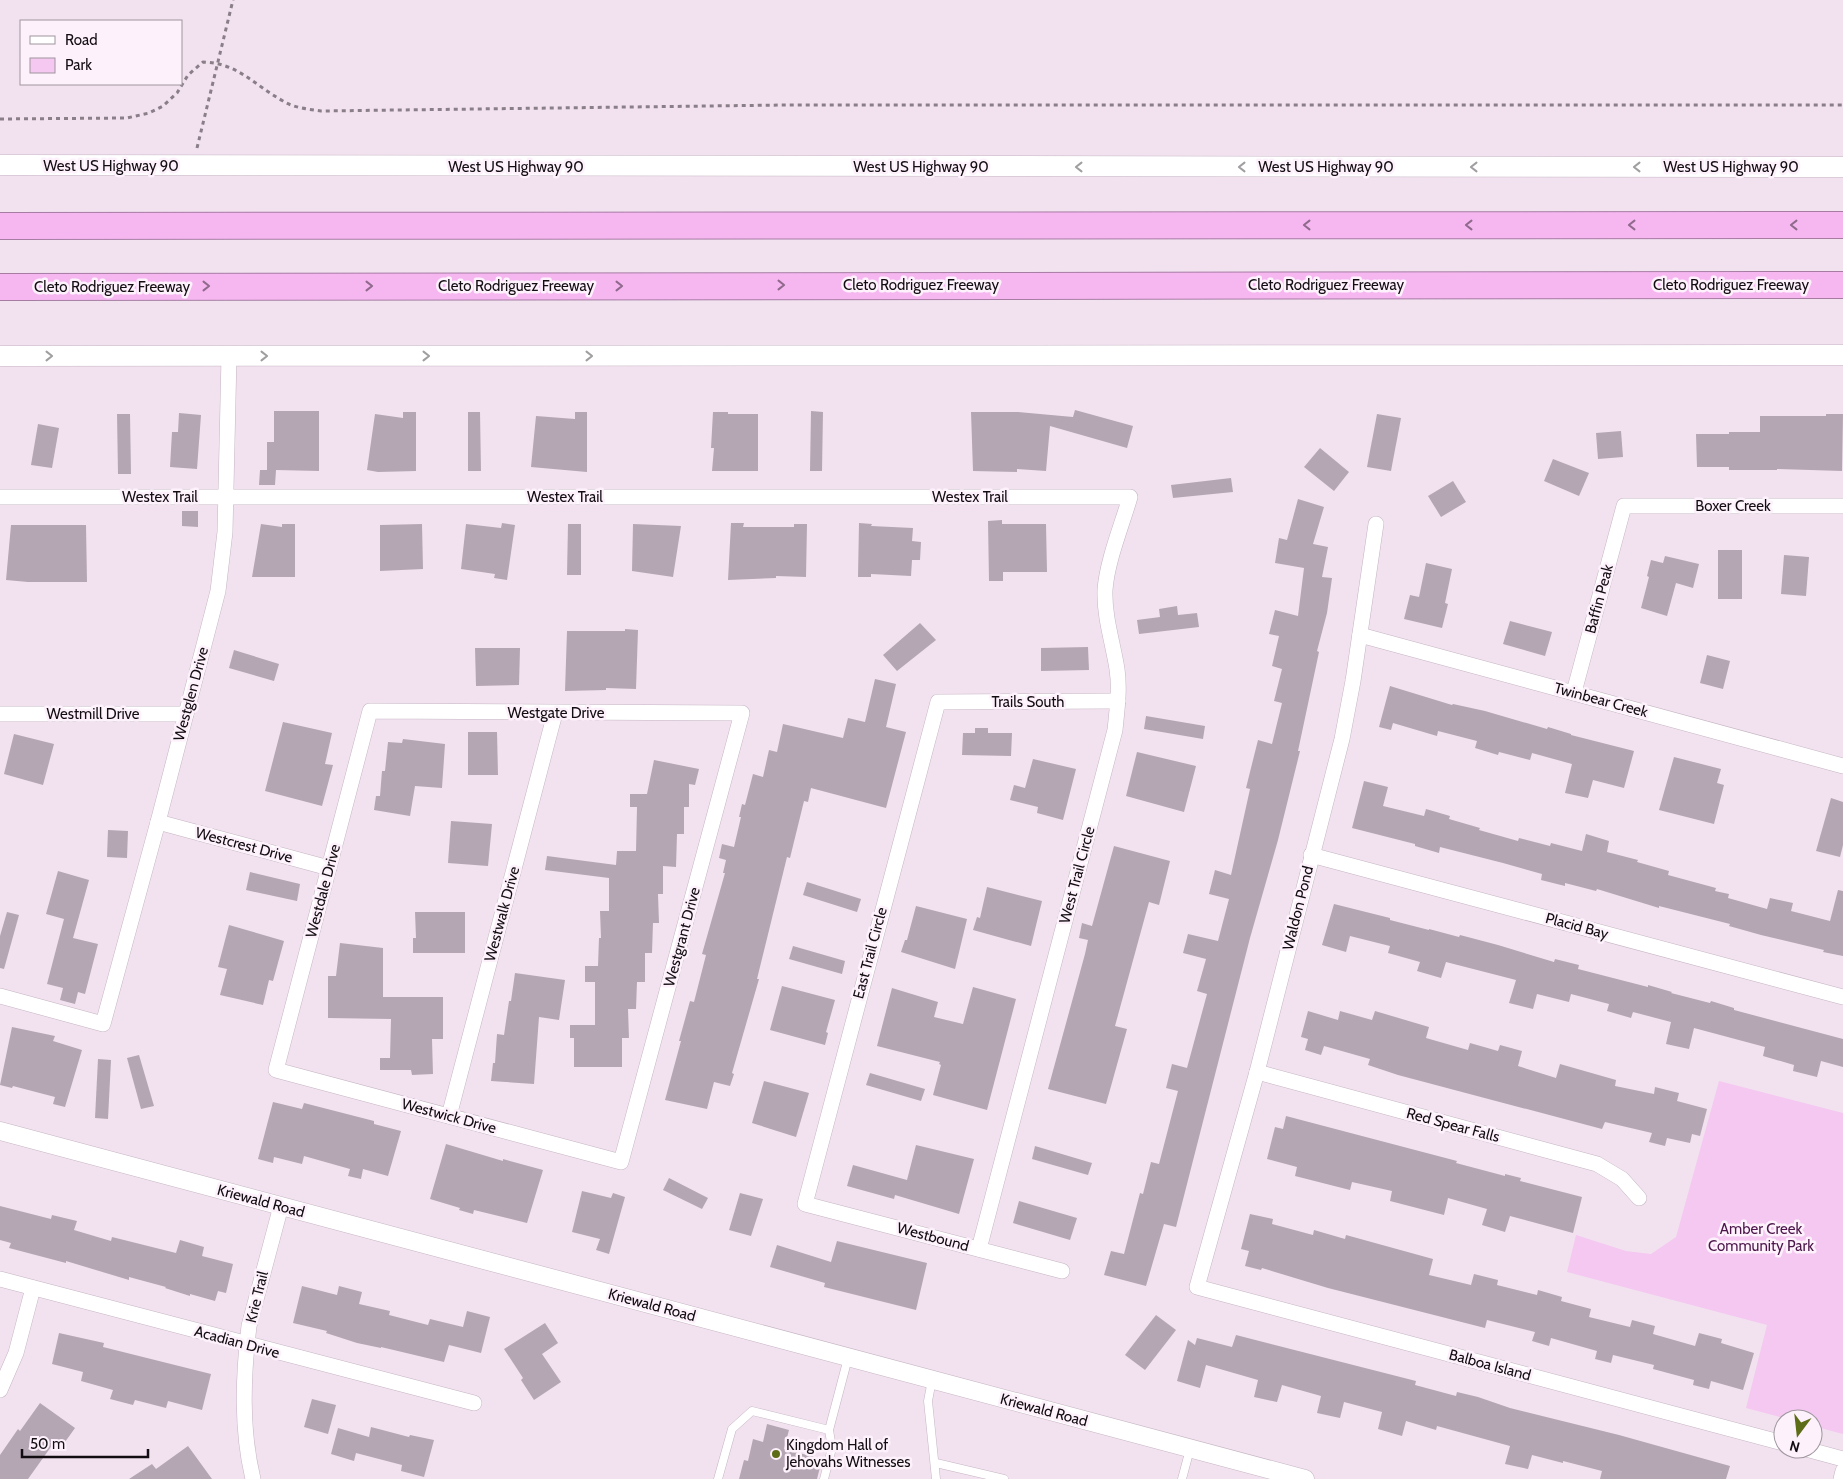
<svg xmlns="http://www.w3.org/2000/svg" width="1843" height="1479" font-family="Cabin,sans-serif">
  <style>
    .green { fill: #f4c8f0 }
    .building { fill: #b5a6b3 }
    .lines { fill: none; stroke-linecap: round; stroke-linejoin: round }
    .service-casing { stroke: #c5b5c3; stroke-width: 9 }
    .minor-casing { stroke: #c5b5c3; stroke-width: 16 }
    .tertiary-casing { stroke: #c5b5c3; stroke-width: 19 }
    .secondary-casing { stroke: #c5b5c3; stroke-width: 21 }
    .motorway-casing { stroke: #a67ca3; stroke-width: 28 }
    .path { stroke: #8a7f88; stroke-width: 3; stroke-dasharray: 4 4; stroke-linecap: butt }
    .service { stroke: #fff; stroke-width: 8 }
    .minor { stroke: #fff; stroke-width: 15 }
    .tertiary { stroke: #fff; stroke-width: 18 }
    .secondary { stroke: #fff; stroke-width: 20 }
    .motorway { stroke: #f6b7f1; stroke-width: 26 }
    .oneway { stroke: #a09ea0 }
    .oneway2 { stroke: #8f6a8c }
    .poi-dot { fill: #5d6c16; stroke: #fdf1fc; stroke-width: 2 }
    .labels { text-anchor: middle; stroke-width: 5; stroke-linejoin: round; paint-order: stroke }
    .street-label { font-size: 15px; fill: #120d11; stroke: #fdf1fc }
    .park-label { font-size: 15px; fill: #4b1549; stroke: #fdf1fc }
    .poi-label { font-size: 15px; fill: #120d11; stroke: #fdf1fc; text-anchor: start }
  </style>
  <rect width="100%" height="100%" fill="#f2e2f0"/>
  <polygon class="green" points="1719,1081 1843,1113 1843,1434 1813,1426 1813,1419 1787,1419 1746,1408 1767,1325 1567,1272 1576,1235 1626,1251 1651,1254 1676,1237"/>
  <g class="building">
    <polygon points="1075,410 1133,426 1127,448 1050,426 1046,471 1017,469 1017,472 973,471 971,412 1018,412 1073,417"/>
    <polygon points="274,411 319,411 319,471 276,470 275,485 259,485 260,470 267,470 267,442 274,442"/>
    <polygon points="811,411 823,412 822,471 810,471"/>
    <polygon points="403,412 416,412 416,471 378,472 367,470 375,414 403,418"/>
    <polygon points="468,412 480,412 481,471 468,471"/>
    <polygon points="575,412 587,412 587,472 531,467 536,416 575,419"/>
    <polygon points="713,412 728,412 728,414 758,414 758,471 712,471 714,448 711,448"/>
    <polygon points="179,413 201,415 197,469 170,467 172,432 178,432"/>
    <polygon points="117,414 130,414 131,474 118,474"/>
    <polygon points="1377,414 1401,418 1391,471 1367,467"/>
    <polygon points="1826,414 1843,414 1842,471 1777,469 1777,470 1729,470 1729,467 1697,467 1696,434 1729,434 1729,432 1760,432 1760,416 1826,416"/>
    <polygon points="38,424 59,428 52,468 31,465"/>
    <polygon points="1621,431 1623,457 1598,459 1596,433"/>
    <polygon points="1320,448 1349,472 1334,491 1304,467"/>
    <polygon points="1553,459 1589,473 1579,496 1544,481"/>
    <polygon points="1231,478 1233,492 1173,498 1171,485"/>
    <polygon points="1453,481 1466,502 1441,517 1428,496"/>
    <polygon points="1298,499 1324,507 1313,544 1328,547 1322,577 1332,578 1327,613 1317,651 1319,652 1298,751 1300,751 1278,840 1250,938 1176,1227 1164,1224 1146,1286 1104,1275 1111,1251 1124,1254 1140,1193 1143,1194 1151,1162 1159,1164 1178,1091 1166,1088 1172,1064 1187,1068 1207,994 1197,991 1206,959 1183,953 1188,934 1218,941 1229,899 1209,894 1215,870 1231,875 1250,789 1246,788 1258,740 1272,744 1282,703 1274,701 1282,669 1272,666 1279,636 1269,634 1275,610 1298,616 1304,568 1275,563 1279,538 1287,540"/>
    <polygon points="182,511 198,511 198,527 182,526"/>
    <polygon points="1002,520 1002,524 1046,524 1047,572 1003,572 1003,581 989,581 988,521"/>
    <polygon points="502,523 515,525 507,580 494,578 495,574 461,569 466,524 501,528"/>
    <polygon points="731,523 744,523 743,527 794,527 794,524 807,524 806,577 776,576 776,578 728,580"/>
    <polygon points="859,523 872,524 871,526 913,528 912,541 921,542 920,560 912,560 911,576 871,574 871,577 858,577"/>
    <polygon points="261,524 282,527 282,524 295,524 295,577 252,577"/>
    <polygon points="422,524 423,569 380,571 380,525"/>
    <polygon points="568,524 581,524 581,575 567,575"/>
    <polygon points="633,524 681,526 673,577 632,571"/>
    <polygon points="11,525 86,525 87,582 28,582 6,580"/>
    <rect x="1718" y="550" width="24" height="49"/>
    <polygon points="1784,555 1809,557 1806,596 1781,594"/>
    <polygon points="1665,556 1699,564 1693,588 1676,583 1667,616 1641,608 1649,577 1647,576 1651,560 1663,563"/>
    <polygon points="1426,563 1452,569 1445,603 1448,604 1442,628 1404,619 1410,595 1419,597"/>
    <polygon points="1177,606 1178,615 1197,613 1199,627 1139,634 1137,620 1160,617 1159,609"/>
    <polygon points="1510,621 1552,632 1545,656 1503,644"/>
    <polygon points="920,623 936,640 897,671 883,655"/>
    <polygon points="625,629 638,630 636,689 606,688 606,690 565,691 567,631 625,631"/>
    <polygon points="1088,647 1089,670 1041,671 1041,648"/>
    <polygon points="475,648 520,648 519,685 476,686"/>
    <polygon points="234,650 279,664 274,681 229,668"/>
    <polygon points="1707,655 1730,661 1723,689 1700,683"/>
    <polygon points="875,679 896,684 886,727 906,732 886,808 811,788 808,802 804,801 790,858 787,857 757,979 759,979 732,1073 734,1074 730,1086 714,1082 707,1109 665,1100 681,1041 679,1041 690,1001 694,1002 706,955 702,954 725,873 723,873 726,860 719,858 722,844 734,847 741,817 739,817 742,804 745,805 753,774 763,777 769,750 777,752 783,724 843,738 848,718 865,722"/>
    <polygon points="1390,686 1452,705 1453,704 1485,711 1547,729 1548,727 1571,734 1571,735 1634,751 1624,788 1593,780 1588,798 1565,793 1572,764 1532,753 1530,760 1499,752 1498,755 1475,748 1477,741 1438,731 1437,736 1393,723 1391,730 1379,727"/>
    <polygon points="1146,716 1205,726 1203,739 1144,729"/>
    <polygon points="283,722 332,733 325,764 333,765 322,806 265,791"/>
    <polygon points="975,728 988,728 988,733 1012,733 1011,756 962,755 963,733 975,733"/>
    <polygon points="468,732 497,732 498,775 468,775"/>
    <polygon points="14,734 54,744 43,785 4,774"/>
    <polygon points="403,739 445,744 442,788 415,786 410,816 374,810 376,796 380,796 382,771 385,771 388,742 402,743"/>
    <polygon points="1137,752 1196,766 1184,812 1126,796"/>
    <polygon points="1674,757 1721,769 1717,783 1724,785 1714,824 1659,810"/>
    <polygon points="1033,759 1076,769 1063,820 1037,813 1038,807 1010,800 1014,785 1025,788"/>
    <polygon points="654,760 699,769 695,785 689,784 689,807 684,807 684,834 677,834 676,867 663,866 663,894 658,894 659,923 653,923 652,953 645,953 645,982 637,982 636,1009 628,1009 629,1038 622,1038 622,1067 574,1067 574,1038 570,1038 570,1025 595,1025 595,982 585,982 585,966 598,966 599,938 601,938 600,911 609,911 609,878 545,870 547,856 616,865 617,851 636,851 637,807 630,807 630,794 647,794"/>
    <polygon points="1364,781 1388,787 1383,806 1424,816 1426,809 1450,816 1449,819 1480,828 1479,830 1518,841 1519,838 1550,846 1551,843 1582,851 1586,834 1609,841 1607,852 1638,860 1637,862 1669,871 1668,875 1716,888 1715,891 1729,894 1728,898 1767,909 1770,898 1793,903 1791,911 1830,921 1838,890 1843,891 1843,956 1823,952 1824,950 1761,935 1729,926 1730,924 1659,906 1659,908 1597,889 1596,891 1565,883 1565,886 1541,880 1542,874 1503,863 1440,847 1439,853 1415,846 1415,844 1352,828"/>
    <polygon points="1831,798 1843,802 1843,845 1840,857 1816,851"/>
    <polygon points="451,821 492,824 488,866 448,863"/>
    <polygon points="108,830 128,831 127,858 107,857"/>
    <polygon points="1114,846 1170,861 1159,905 1149,902 1115,1026 1127,1029 1106,1104 1048,1089 1085,954 1088,940 1079,938 1082,923 1092,926"/>
    <polygon points="58,871 89,880 73,938 98,944 85,994 78,992 75,1004 60,1000 63,988 47,984 64,919 46,914"/>
    <polygon points="250,872 300,884 297,901 246,890"/>
    <polygon points="807,882 861,899 857,912 803,895"/>
    <polygon points="987,887 1042,901 1031,946 973,930 977,917 980,918"/>
    <polygon points="1334,904 1390,918 1390,920 1429,930 1429,929 1459,937 1460,935 1498,945 1554,962 1555,959 1579,965 1578,969 1648,987 1648,985 1672,992 1671,993 1710,1003 1711,1001 1734,1008 1734,1010 1843,1039 1843,1067 1821,1061 1817,1077 1793,1071 1794,1065 1763,1056 1765,1047 1694,1028 1689,1049 1666,1044 1671,1022 1633,1012 1631,1018 1607,1011 1609,1004 1571,994 1569,1002 1537,994 1533,1009 1509,1003 1516,980 1446,962 1441,978 1417,971 1420,962 1388,953 1390,946 1350,936 1346,952 1322,945"/>
    <polygon points="916,906 967,919 955,969 901,952 905,940 907,940"/>
    <polygon points="7,912 19,915 4,969 0,968 0,936"/>
    <polygon points="415,912 465,912 465,953 413,953 413,938 416,938"/>
    <polygon points="229,925 284,941 273,981 269,980 263,1005 220,995 227,969 218,967"/>
    <polygon points="340,943 383,948 383,997 443,997 443,1039 432,1039 433,1074 412,1075 411,1070 380,1070 380,1058 390,1058 391,1019 328,1018 328,976 336,976"/>
    <polygon points="793,946 845,961 842,974 789,959"/>
    <polygon points="515,973 565,980 559,1020 539,1017 534,1084 491,1081 493,1063 495,1063 497,1034 504,1035 509,1001 511,1001"/>
    <polygon points="782,986 835,1000 826,1032 828,1033 825,1045 770,1030"/>
    <polygon points="973,987 1016,999 987,1110 933,1095 941,1065 939,1064 940,1062 877,1046 892,988 938,1002 934,1017 963,1024"/>
    <polygon points="1308,1011 1338,1020 1340,1011 1372,1020 1375,1011 1429,1027 1426,1038 1468,1050 1470,1043 1498,1051 1500,1045 1522,1051 1518,1066 1556,1078 1560,1064 1616,1080 1615,1086 1654,1094 1655,1087 1679,1093 1677,1101 1707,1109 1700,1136 1692,1134 1690,1143 1667,1138 1665,1146 1649,1142 1652,1133 1605,1122 1602,1129 1398,1075 1368,1065 1370,1059 1324,1046 1321,1055 1305,1050 1308,1039 1301,1037"/>
    <polygon points="12,1027 55,1036 53,1041 82,1050 65,1107 53,1104 55,1097 13,1086 12,1088 0,1085"/>
    <polygon points="139,1055 154,1106 141,1109 127,1058"/>
    <polygon points="98,1059 111,1060 108,1119 95,1118"/>
    <polygon points="870,1073 925,1089 921,1101 866,1085"/>
    <polygon points="764,1081 809,1093 796,1137 752,1123"/>
    <polygon points="273,1102 302,1109 304,1103 374,1121 374,1124 401,1131 388,1176 363,1169 361,1179 348,1176 350,1169 304,1156 302,1164 274,1157 273,1163 258,1159"/>
    <polygon points="1286,1116 1457,1161 1456,1163 1505,1176 1505,1174 1521,1178 1520,1181 1582,1197 1573,1233 1510,1216 1505,1232 1482,1225 1487,1209 1448,1198 1444,1215 1390,1201 1392,1191 1352,1182 1350,1190 1295,1176 1297,1167 1267,1159 1275,1127 1283,1129"/>
    <polygon points="446,1144 503,1161 503,1159 543,1170 527,1223 474,1210 473,1214 459,1210 460,1208 430,1199"/>
    <polygon points="916,1145 974,1159 959,1214 895,1195 894,1199 847,1186 853,1165 907,1180"/>
    <polygon points="1035,1146 1092,1163 1088,1175 1032,1159"/>
    <polygon points="669,1178 708,1198 702,1209 663,1190"/>
    <polygon points="582,1191 611,1198 613,1193 625,1197 609,1254 596,1250 600,1239 572,1232"/>
    <polygon points="740,1193 763,1199 751,1236 729,1230"/>
    <polygon points="1019,1201 1077,1218 1070,1240 1013,1223"/>
    <polygon points="0,1206 51,1219 52,1215 77,1221 74,1230 111,1241 112,1237 176,1253 180,1240 204,1247 202,1256 233,1264 226,1293 218,1291 215,1301 190,1294 190,1296 165,1288 166,1287 129,1277 129,1280 66,1261 66,1263 9,1248 11,1243 0,1240"/>
    <polygon points="1250,1214 1273,1219 1272,1224 1313,1235 1314,1230 1345,1239 1346,1235 1433,1259 1429,1275 1471,1285 1474,1274 1498,1280 1497,1285 1537,1295 1538,1290 1562,1297 1561,1301 1591,1309 1589,1317 1630,1327 1632,1320 1655,1326 1653,1334 1695,1346 1699,1333 1722,1339 1721,1343 1754,1353 1743,1390 1711,1381 1709,1389 1693,1385 1694,1380 1653,1369 1654,1365 1613,1355 1611,1363 1595,1359 1597,1351 1551,1338 1549,1346 1532,1341 1535,1332 1487,1320 1485,1328 1328,1288 1262,1268 1261,1270 1245,1266 1249,1251 1241,1249"/>
    <polygon points="837,1241 927,1263 916,1310 824,1287 825,1283 770,1267 777,1245 831,1262"/>
    <polygon points="302,1286 337,1295 339,1286 362,1292 359,1304 390,1311 389,1315 428,1325 430,1319 463,1327 467,1311 490,1317 481,1353 449,1345 444,1362 381,1347 381,1348 357,1343 326,1333 327,1331 293,1323"/>
    <polygon points="1156,1315 1176,1330 1145,1370 1125,1355"/>
    <polygon points="545,1323 558,1343 542,1354 561,1382 534,1400 521,1380 523,1378 504,1349"/>
    <polygon points="59,1333 104,1343 103,1347 211,1374 202,1410 168,1401 166,1408 135,1400 133,1405 110,1399 113,1390 81,1381 83,1372 52,1364"/>
    <polygon points="1236,1335 1416,1381 1415,1385 1456,1396 1457,1392 1478,1397 1510,1408 1619,1435 1730,1466 1726,1479 1600,1479 1602,1471 1563,1461 1563,1463 1532,1455 1528,1469 1505,1464 1510,1446 1437,1426 1436,1430 1406,1421 1402,1436 1378,1429 1382,1412 1344,1402 1340,1418 1317,1413 1321,1396 1282,1385 1277,1402 1254,1397 1258,1380 1206,1365 1200,1388 1177,1381 1188,1340 1195,1345 1197,1338 1232,1347"/>
    <polygon points="312,1399 336,1405 328,1434 304,1427"/>
    <polygon points="40,1403 75,1428 60,1449 53,1444 28,1479 0,1479 0,1455 18,1429 20,1431"/>
    <polygon points="767,1424 789,1430 784,1449 822,1459 817,1479 739,1479 744,1460 748,1461 753,1439 763,1442"/>
    <polygon points="371,1427 409,1437 410,1435 434,1440 424,1477 401,1471 402,1465 356,1453 354,1461 331,1454 338,1428 369,1437"/>
    <polygon points="188,1446 212,1479 129,1479 152,1464 156,1469"/>
  </g>
  <g class="lines">
    <defs>
      <g id="service">
        <polyline points="932,1380 928,1401 936,1479"/>
        <polyline points="936,1463 1004,1479"/>
        <polyline points="718,1479 732,1429 752,1411 829,1430"/>
        <polyline points="824,1479 832,1448 829,1430 848,1358"/>
        <polyline points="1182,1479 1190,1449"/>
      </g>
      <g id="minor">
        <path d="M0 497H1130C1122 525 1107 561 1105 590 1104 617 1113 643 1117 669 1120 689 1117 710 1115 730L979 1249"/>
        <polyline points="1376,524 1353,681 1342,739 1257,1072 1197,1287 1783,1443"/>
        <polyline points="1360,635 1843,766"/>
        <polyline points="1574,692 1624,506 1843,506"/>
        <polygon points="370,711 742,713 621,1162 276,1070"/>
        <polyline points="0,714 186,714"/>
        <polyline points="158,822 329,868"/>
        <polyline points="1311,855 1843,997"/>
        <polyline points="0,996 103,1024 158,822 218,591 225,532 229,356"/>
        <polyline points="1257,1072 1597,1164 1622,1179 1639,1198"/>
        <polyline points="449,1116 555,713"/>
        <polyline points="1062,1271 805,1204 938,702 1118,701"/>
        <polyline points="0,1279 474,1403"/>
        <polyline points="0,1390 16,1353 33,1288"/>
        <polyline points="1806,1449 1843,1459"/>
        <path d="M253 1479C241 1429 243 1377 249 1326L281 1206"/>
        <polyline points="1841,1479 1843,1471"/>
      </g>
      <polyline id="tertiary" points="0,1131 1305,1479"/>
      <g id="secondary">
        <polyline points="0,165 1843,167"/>
        <polyline points="0,356 1843,355"/>
      </g>
      <g id="motorway">
        <polyline points="0,226 1843,225"/>
        <polyline points="0,287 1843,285"/>
      </g>
    </defs>
    <use href="#service" class="service-casing"/>
    <use href="#minor" class="minor-casing"/>
    <use href="#tertiary" class="tertiary-casing"/>
    <use href="#secondary" class="secondary-casing"/>
    <use href="#motorway" class="motorway-casing"/>
    <g class="path">
      <path d="M0 119 127 118 149 113 163 106 177 93 188 75 203 62C238 63 254 85 283 101 294 108 308 109 321 111L785 105H1843"/>
      <polyline points="197,148 233,0"/>
    </g>
    <use href="#service" class="service"/>
    <use href="#minor" class="minor"/>
    <use href="#tertiary" class="tertiary"/>
    <use href="#secondary" class="secondary"/>
    <use href="#motorway" class="motorway"/>
  </g>
  <defs><path id="oneway-chevron" d="M-2-3.5L2.5 0L-2 3.5" fill="none" stroke-width="1.6" stroke-linecap="round" stroke-linejoin="round" transform="scale(1.25)"/></defs>
  <g class="oneway">
    <use href="#oneway-chevron" transform="translate(1079 167) rotate(-180)"/>
    <use href="#oneway-chevron" transform="translate(1242 167) rotate(-180)"/>
    <use href="#oneway-chevron" transform="translate(1474 167) rotate(-180)"/>
    <use href="#oneway-chevron" transform="translate(1637 167) rotate(180)"/>
    <use href="#oneway-chevron" transform="translate(49 356)"/>
    <use href="#oneway-chevron" transform="translate(264 356)"/>
    <use href="#oneway-chevron" transform="translate(426 356)"/>
    <use href="#oneway-chevron" transform="translate(589 356)"/>
  </g>
  <g class="oneway2">
    <use href="#oneway-chevron" transform="translate(1307 225) rotate(180)"/>
    <use href="#oneway-chevron" transform="translate(1469 225) rotate(180)"/>
    <use href="#oneway-chevron" transform="translate(1632 225) rotate(180)"/>
    <use href="#oneway-chevron" transform="translate(1794 225) rotate(180)"/>
    <use href="#oneway-chevron" transform="translate(781 285)"/>
    <use href="#oneway-chevron" transform="translate(206 286)"/>
    <use href="#oneway-chevron" transform="translate(369 286)"/>
    <use href="#oneway-chevron" transform="translate(619 286)"/>
  </g>
  <circle class="poi-dot" cx="776" cy="1454" r="5"/>
  <g class="labels">
    <g class="street-label">
      <text x="111" y="171">West US Highway 90</text>
      <text x="516" y="172">West US Highway 90</text>
      <text x="921" y="172">West US Highway 90</text>
      <text x="1326" y="172">West US Highway 90</text>
      <text x="1731" y="172">West US Highway 90</text>
      <text x="921" y="290">Cleto Rodriguez Freeway</text>
      <text x="1326" y="290">Cleto Rodriguez Freeway</text>
      <text x="1731" y="290">Cleto Rodriguez Freeway</text>
      <text x="516" y="291">Cleto Rodriguez Freeway</text>
      <text x="112" y="292">Cleto Rodriguez Freeway</text>
      <text x="160" y="502">Westex Trail</text>
      <text x="565" y="502">Westex Trail</text>
      <text x="970" y="502">Westex Trail</text>
      <text x="1733" y="511">Boxer Creek</text>
      <text transform="translate(1599 599) rotate(-75)" y="5">Baffin Peak</text>
      <text transform="translate(191 694) rotate(-75)" y="5">Westglen Drive</text>
      <text transform="translate(1601 700) rotate(15)" y="5">Twinbear Creek</text>
      <text x="1028" y="707">Trails South</text>
      <text x="556" y="718">Westgate Drive</text>
      <text x="93" y="719">Westmill Drive</text>
      <text transform="translate(244 845) rotate(15)" y="5">Westcrest Drive</text>
      <text transform="translate(1077 875) rotate(-75)" y="5">West Trail Circle</text>
      <text transform="translate(323 891) rotate(-75)" y="5">Westdale Drive</text>
      <text transform="translate(1298 908) rotate(-76)" y="5">Waldon Pond</text>
      <text transform="translate(502 914) rotate(-75)" y="5">Westwalk Drive</text>
      <text transform="translate(1577 926) rotate(15)" y="5">Placid Bay</text>
      <text transform="translate(682 937) rotate(-75)" y="5">Westgrant Drive</text>
      <text transform="translate(870 953) rotate(-75)" y="5">East Trail Circle</text>
      <text transform="translate(449 1116) rotate(15)" y="5">Westwick Drive</text>
      <text transform="translate(1453 1125) rotate(15)" y="5">Red Spear Falls</text>
      <text transform="translate(261 1201) rotate(15)" y="5">Kriewald Road</text>
      <text transform="translate(933 1237) rotate(15)" y="5">Westbound</text>
      <text transform="translate(257 1297) rotate(-76)" y="5">Krie Trail</text>
      <text transform="translate(652 1305) rotate(15)" y="5">Kriewald Road</text>
      <text transform="translate(237 1342) rotate(15)" y="5">Acadian Drive</text>
      <text transform="translate(1490 1365) rotate(15)" y="5">Balboa Island</text>
      <text transform="translate(1044 1410) rotate(15)" y="5">Kriewald Road</text>
    </g>
    <g class="park-label">
      <text x="1761" y="1234">Amber Creek<tspan x="1761" dy="17">Community Park</tspan></text>
    </g>
    <g class="poi-label">
      <text x="786" y="1450">Kingdom Hall of<tspan x="786" dy="17">Jehovahs Witnesses</tspan></text>
    </g>
  </g>
  <rect x="20" y="20" width="162" height="65" fill="#fdf1fc" stroke="#9f969e"/>
  <rect x="30" y="36" width="25" height="8" fill="#ffffff" stroke="#9f969e"/>
  <text x="65" y="45" font-size="15" fill="#120d11">Road</text>
  <rect x="30" y="58" width="25" height="15" fill="#f4c8f0" stroke="#9f969e"/>
  <text x="65" y="70" font-size="15" fill="#120d11">Park</text>
  <g transform="translate(1798 1434) rotate(195)"><circle r="24" fill="#fdf1fc" stroke="#9f969e"/>
  <path d="M0-4L9 19L0 12L-9 19Z" fill="#5d6c16"/>
  <text y="-8" font-size="14" font-weight="bold" text-anchor="middle" fill="#120d11">N</text>
  </g>
  <path d="M22 1449v8h126v-8" fill="none" stroke="#120d11" stroke-width="2.5"/>
  <text x="30" y="1449" font-size="15" fill="#120d11" stroke="#fdf1fc" stroke-width="4" paint-order="stroke">50 m</text>
</svg>
